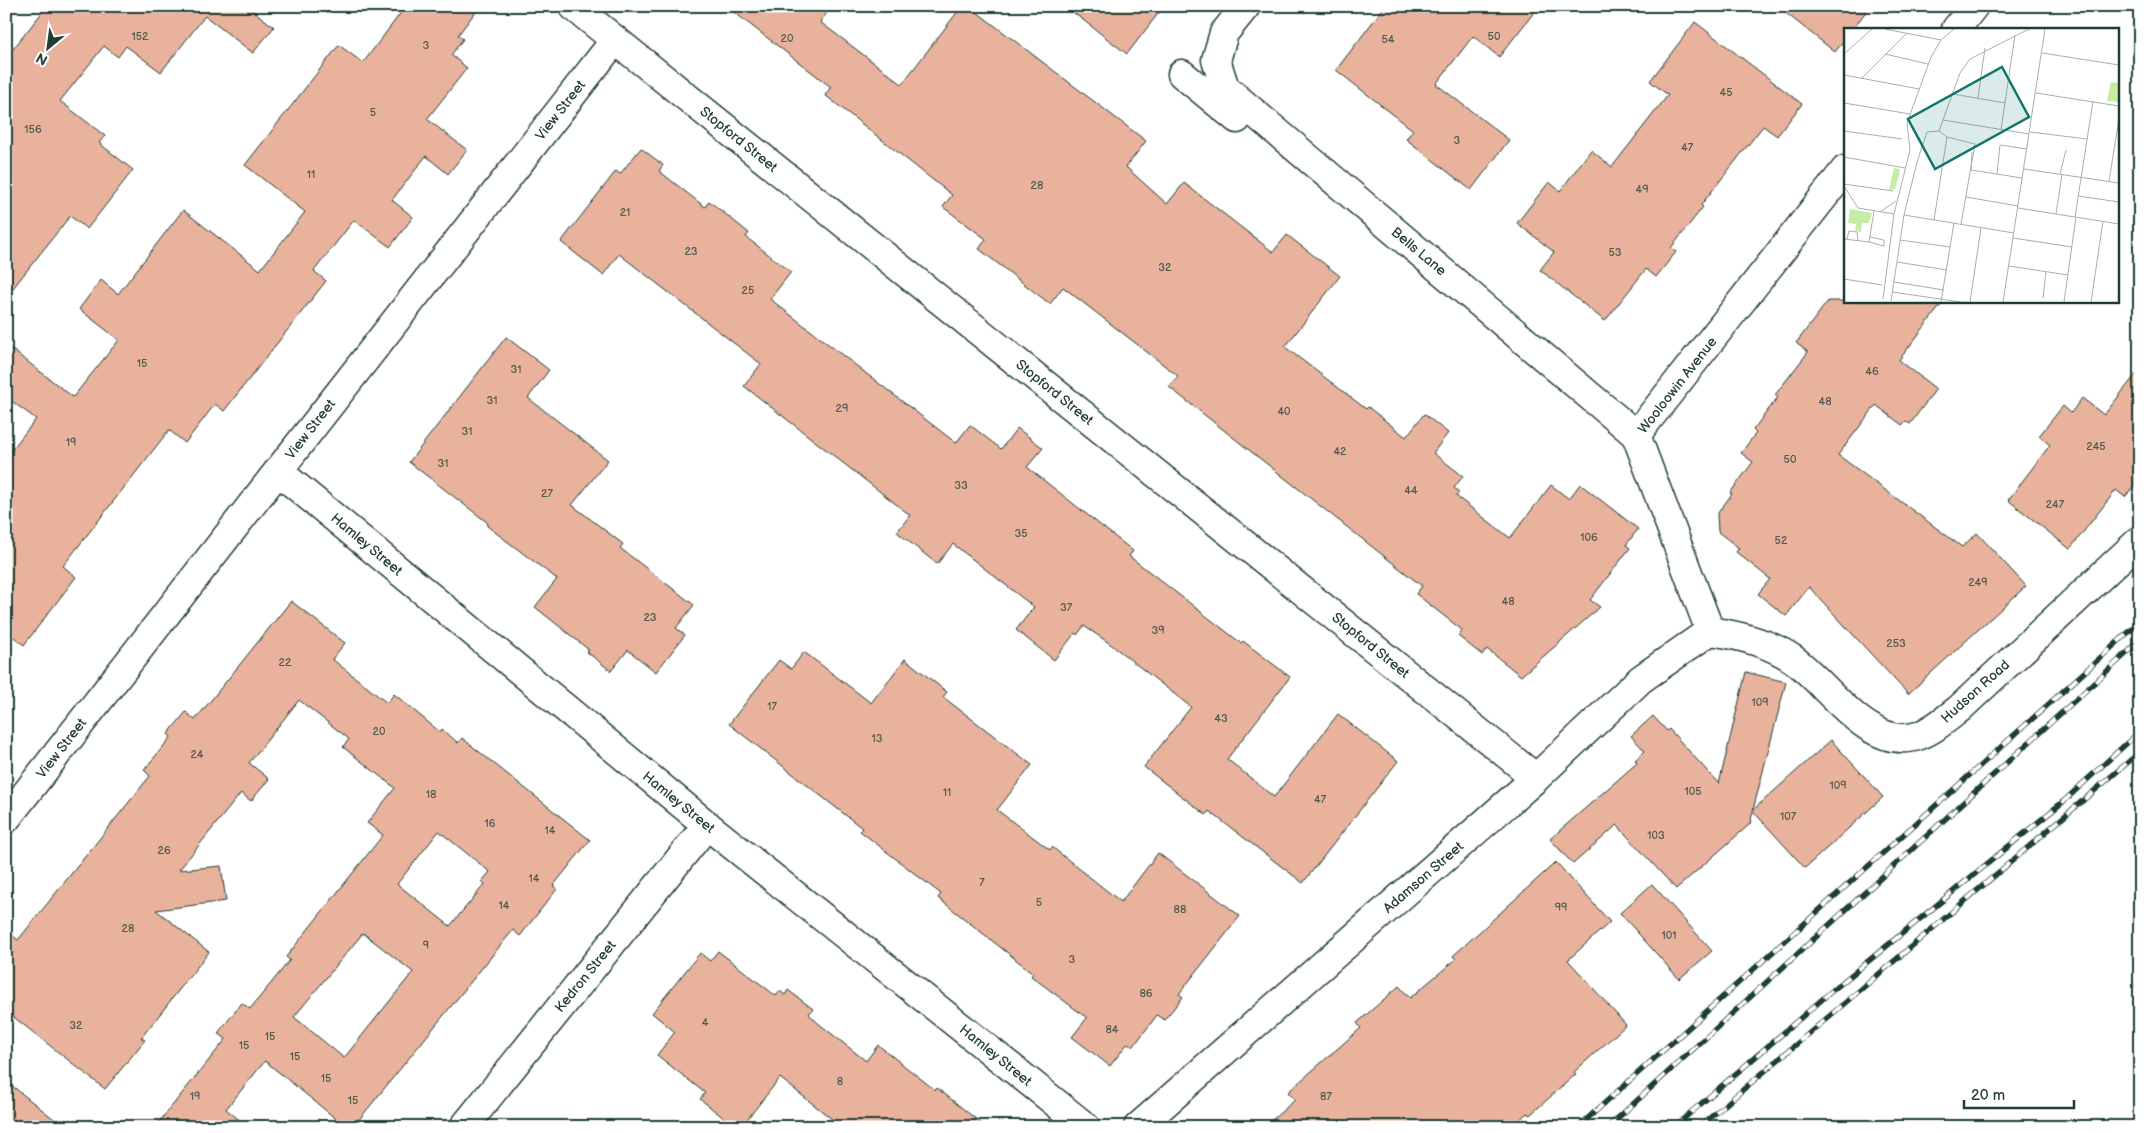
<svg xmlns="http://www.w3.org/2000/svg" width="2146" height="1133" font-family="'Balsamiq Sans',sans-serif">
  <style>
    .building { fill: #e8b29d; stroke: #1f3d34; fill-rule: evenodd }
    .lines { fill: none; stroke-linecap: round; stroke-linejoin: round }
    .street-casing { stroke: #1f3d34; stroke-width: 31 }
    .street { stroke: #fff; stroke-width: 28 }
    .rail-casing { stroke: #1f3d34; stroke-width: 5.5 }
    .rail { stroke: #fff; stroke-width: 4; stroke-dasharray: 11; stroke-linecap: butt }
    .labels { text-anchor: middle; stroke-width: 5; stroke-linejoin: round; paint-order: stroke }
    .number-label { font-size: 11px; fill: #515a4e }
    .street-label { font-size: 14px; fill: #1f3d34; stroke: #fff }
    .inset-road { fill: none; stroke: #a5b1ae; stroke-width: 1 }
    .view { fill: #0f766e; fill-opacity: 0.15; stroke: #0f766e; stroke-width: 2.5 }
    .inset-edge { fill: none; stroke: #1f3d34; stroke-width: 2.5 }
  </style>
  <rect width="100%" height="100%" fill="#fff"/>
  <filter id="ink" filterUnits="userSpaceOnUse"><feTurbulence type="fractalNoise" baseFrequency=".02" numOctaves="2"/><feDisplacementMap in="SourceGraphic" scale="10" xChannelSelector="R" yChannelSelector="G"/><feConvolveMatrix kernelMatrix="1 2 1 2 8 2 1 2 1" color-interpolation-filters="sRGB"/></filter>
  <g filter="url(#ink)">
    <g class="building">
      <polygon points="47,6 247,6 274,27 253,53 205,16 161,72 126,46 118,57 104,46 60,101 105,136 99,143 133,170 87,229 70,216 6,297 6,58"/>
      <polygon points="406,6 480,6 458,35 463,39 451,55 467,68 427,119 467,150 448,174 426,156 392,200 413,217 390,247 354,220 314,271 326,281 224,411 215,404 185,443 169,430 63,566 76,577 24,645 6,631 6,457 36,419 6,397 6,345 73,397 119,340 79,309 101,280 118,294 183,210 260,270 305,212 245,165 339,45 363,63"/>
      <polygon points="726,6 832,6 820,22 902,84 962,6 969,6 1146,141 1126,167 1167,204 1184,183 1273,252 1287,235 1340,276 1285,347 1366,409 1368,407 1406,437 1424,414 1448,433 1433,453 1463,476 1454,488 1459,492 1456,496 1510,538 1551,485 1569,499 1580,484 1638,529 1626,545 1630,548 1590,600 1600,607 1521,676 1487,649 1482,655 1458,636 1462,630 1416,594 1422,586 1169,387 1178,376 1063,287 1050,304 979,249 986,239 943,207 952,195 825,95 831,87"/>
      <polygon points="1065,6 1164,6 1127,54"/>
      <polygon points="1385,6 1539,6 1499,57 1473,36 1436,84 1509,140 1471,190 1406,139 1413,130 1336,70"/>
      <polygon points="1777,6 1870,6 1853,29 1845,29 1845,39 1835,52"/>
      <polygon points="1695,22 1802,104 1777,136 1763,126 1701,205 1703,207 1671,248 1676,252 1656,277 1646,269 1605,321 1540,270 1554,252 1517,223 1549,182 1560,191 1591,150 1612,167 1668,95 1650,81"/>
      <polygon points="641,148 663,165 659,171 705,207 709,201 749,233 746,237 791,272 770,299 956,443 970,425 1001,449 1017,428 1043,448 1027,467 1133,551 1129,556 1241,643 1243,641 1290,677 1227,759 1274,797 1338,714 1398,761 1303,883 1209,811 1206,815 1144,767 1191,707 1109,643 1084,626 1077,635 1075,633 1054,660 1016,630 1034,607 953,544 937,564 897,532 910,515 744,386 761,364 619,254 603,275 561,242 616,171 620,174"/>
      <polygon points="1828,301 1944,301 1899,360 1936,389 1910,424 1906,421 1902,425 1876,405 1838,455 1962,547 1977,533 2026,586 1908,694 1809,587 1786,616 1758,594 1770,579 1736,552 1739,548 1718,532 1717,514 1732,494 1730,493 1753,462 1741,453 1756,433 1753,430 1778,397 1775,395 1808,352 1796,343"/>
      <polygon points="506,337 549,370 528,398 608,460 572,505 623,544 620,548 694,605 676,628 685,635 656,672 628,650 611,671 587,652 589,650 535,607 557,579 487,526 488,523 409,462"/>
      <polygon points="2140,369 2140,478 2125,497 2116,490 2070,549 2008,500 2050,445 2039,436 2063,406 2071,413 2082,398 2104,415"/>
      <path d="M291 601 345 643 332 659 387 703 394 694 440 732 442 729 458 743 462 738 590 840 553 886 557 889 520 936 513 930 353 1127H346L265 1061 226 1109 248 1127H155L226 1039 218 1033 242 1003 250 1009 290 960 286 957 383 835 367 823 395 788 343 747 349 739 299 700 249 763 269 779 251 801 241 793 179 870 221 866 226 901 156 910 209 952 141 1038 145 1040 105 1089 6 1011V930L18 940 150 776 144 770 171 737 168 734 186 712 195 720ZM439 831 490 872 482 881 485 884 450 926 397 884ZM363 933 413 972 344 1058 294 1017Z"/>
      <polygon points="804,652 871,703 905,659 947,692 943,697 1032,765 997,810 1050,850 1052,847 1121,902 1158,853 1240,916 1179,994 1183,997 1164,1020 1157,1015 1133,1047 1128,1043 1110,1066 1072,1037 1087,1018 1031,976 1033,973 938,898 941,894 860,831 862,828 729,724 779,660 791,669"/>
      <polygon points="1746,672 1786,682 1753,810 1831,740 1883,797 1805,868 1753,811 1750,824 1676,889 1617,825 1573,864 1550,839 1637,763 1635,760 1645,751 1631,736 1653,716 1667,731 1669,729 1719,784"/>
      <polygon points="1556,862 1610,922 1568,960 1626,1025 1574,1072 1576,1074 1530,1115 1527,1113 1512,1127 1264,1127 1295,1100 1288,1092 1361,1028 1357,1023 1399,986 1410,998 1456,959 1453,956"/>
      <polygon points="1652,884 1712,951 1679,979 1620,913"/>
      <polygon points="718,951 776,996 780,991 785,995 788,990 813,1009 809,1014 818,1023 866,1061 878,1045 935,1090 937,1088 986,1127 842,1127 780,1078 741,1127 735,1127 700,1099 705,1093 657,1055 675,1032 652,1013 700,953 710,961"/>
      <polygon points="6,1081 64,1127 6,1127"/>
    </g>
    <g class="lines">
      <defs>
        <g id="street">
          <polyline points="573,6 1536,778"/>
          <polyline points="1246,6 1224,33 1216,60 1225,88 1636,435 1710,631"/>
          <polyline points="1956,29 1974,6"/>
          <polyline points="1182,74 1237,119"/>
          <polyline points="1636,435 1845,170"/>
          <polyline points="278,471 707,825 1086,1127"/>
          <path d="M1710 631C1738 635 1768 642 1793 659 1827 683 1866 748 1914 737 1930 733 1946 719 1959 709L2140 540"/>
          <polyline points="6,819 615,40"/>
          <polyline points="464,1127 707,825"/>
          <polyline points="1138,1127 1536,778 1641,679 1710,631"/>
        </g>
      </defs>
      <use href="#street" class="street-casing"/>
      <use href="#street" class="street"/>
      <defs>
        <g id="rail">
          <polyline points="1578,1127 2140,622"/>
          <polyline points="1608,1127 2140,641"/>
          <polyline points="1674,1127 1833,990 2064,801 2140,731"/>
          <polyline points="1699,1127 2140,752"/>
        </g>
      </defs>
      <use href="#rail" class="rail-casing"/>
      <use href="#rail" class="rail"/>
    </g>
  </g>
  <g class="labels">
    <g class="number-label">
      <text x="140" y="40">152</text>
      <text x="1494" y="40">50</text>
      <text x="787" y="42">20</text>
      <text x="1388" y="43">54</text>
      <text x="426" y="49">3</text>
      <text x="1726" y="96">45</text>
      <text x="373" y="116">5</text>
      <text x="33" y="133">156</text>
      <text x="1457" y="144">3</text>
      <text x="1687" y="151">47</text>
      <text x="311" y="178">11</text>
      <text x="1037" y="189">28</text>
      <text x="1642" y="193">49</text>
      <text x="625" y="216">21</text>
      <text x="691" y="255">23</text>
      <text x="1615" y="256">53</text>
      <text x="1165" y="271">32</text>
      <text x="748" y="294">25</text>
      <text x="142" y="367">15</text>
      <text x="516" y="373">31</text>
      <text x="1872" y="375">46</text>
      <text x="492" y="404">31</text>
      <text x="1825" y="405">48</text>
      <text x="842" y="412">29</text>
      <text x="1284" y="415">40</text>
      <text x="467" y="435">31</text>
      <text x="71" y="446">19</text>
      <text x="2096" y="450">245</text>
      <text x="1340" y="455">42</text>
      <text x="1790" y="463">50</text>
      <text x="443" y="467">31</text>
      <text x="961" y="489">33</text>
      <text x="1411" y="494">44</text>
      <text x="547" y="497">27</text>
      <text x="2055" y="508">247</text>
      <text x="1021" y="537">35</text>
      <text x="1589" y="541">106</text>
      <text x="1781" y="544">52</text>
      <text x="1978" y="586">249</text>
      <text x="1508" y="605">48</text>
      <text x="1066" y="611">37</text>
      <text x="650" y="621">23</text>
      <text x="1158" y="634">39</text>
      <text x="1896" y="647">253</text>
      <text x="285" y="666">22</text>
      <text x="1760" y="706">109</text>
      <text x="772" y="710">17</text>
      <text x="1221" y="722">43</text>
      <text x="379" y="735">20</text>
      <text x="877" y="742">13</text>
      <text x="197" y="758">24</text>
      <text x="1838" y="789">109</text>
      <text x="1693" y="795">105</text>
      <text x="947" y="796">11</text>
      <text x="431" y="798">18</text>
      <text x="1320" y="803">47</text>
      <text x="1788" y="820">107</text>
      <text x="490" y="827">16</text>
      <text x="550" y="834">14</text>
      <text x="1656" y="839">103</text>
      <text x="164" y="854">26</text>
      <text x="534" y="882">14</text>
      <text x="982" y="886">7</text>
      <text x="1039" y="906">5</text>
      <text x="504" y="909">14</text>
      <text x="1561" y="911">99</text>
      <text x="1180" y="913">88</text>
      <text x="128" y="932">28</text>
      <text x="1669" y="939">101</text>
      <text x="426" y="949">9</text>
      <text x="1072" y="963">3</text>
      <text x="1146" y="997">86</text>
      <text x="705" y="1026">4</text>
      <text x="76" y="1029">32</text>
      <text x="1112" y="1033">84</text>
      <text x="270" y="1040">15</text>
      <text x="244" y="1049">15</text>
      <text x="295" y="1060">15</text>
      <text x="326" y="1082">15</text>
      <text x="840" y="1085">8</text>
      <text x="195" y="1100">19</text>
      <text x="1326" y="1100">87</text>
      <text x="353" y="1104">15</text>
    </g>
    <g class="street-label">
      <text transform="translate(560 110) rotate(-52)" y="5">View Street</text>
      <text transform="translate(739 139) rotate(39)" y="5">Stopford Street</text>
      <text transform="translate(1419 251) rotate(40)" y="5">Bells Lane</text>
      <text transform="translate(1677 385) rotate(-52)" y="5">Wooloowin Avenue</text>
      <text transform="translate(1055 392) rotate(39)" y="5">Stopford Street</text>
      <text transform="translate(310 429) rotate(-52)" y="5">View Street</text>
      <text transform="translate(367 544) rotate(40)" y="5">Hamley Street</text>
      <text transform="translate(1371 645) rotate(39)" y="5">Stopford Street</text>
      <text transform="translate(1975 691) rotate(-42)" y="5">Hudson Road</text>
      <text transform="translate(61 748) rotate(-52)" y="5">View Street</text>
      <text transform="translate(679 802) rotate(39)" y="5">Hamley Street</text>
      <text transform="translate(1423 877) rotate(-41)" y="5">Adamson Street</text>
      <text transform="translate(585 976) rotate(-51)" y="5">Kedron Street</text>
      <text transform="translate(996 1055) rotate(39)" y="5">Hamley Street</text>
    </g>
  </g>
  <g transform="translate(1844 28)">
    <rect width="275" height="275" fill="#fff"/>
    <path d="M267 54 275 55V74L263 73ZM50 140 56 141 55 148 51 161 45 162ZM6 181 28 185 25 195H18L17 204 11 203 12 196 4 195Z" fill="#c8eca5"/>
    <path class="inset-road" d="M41 1 97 12M198 25 275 37M0 26 28 1M41 26 84 36M0 47 75 61M18 50 63 5M192 65 275 78M109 66 161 75M134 70 141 20M0 75 66 86M99 92 185 106M157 102 171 7M0 103 58 111M95 103 116 45 126 31 185 1M95 103 103 109 131 116 117 196M186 104 243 111M128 124 127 142 178 150M0 129 61 140M180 141 275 155M153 146 156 117 183 121M216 146 222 122M265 153 275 91M0 156 49 163M0 158 14 180 50 186 39 271M234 168 275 174M122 169 174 178M174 180 275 196M36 184 52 173M50 186 66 122 63 95 87 29 97 12 110 1M212 186 218 146M60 187 170 205M231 189 249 73M90 192 103 109M169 210 228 219M0 211 25 214 30 183M3 211 5 203 13 204 14 213M56 212 106 219M25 214 40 218V212L26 209M53 234 103 242M165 238 224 247M0 251 38 257M50 254 100 262M48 264 117 274M199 270 202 243M47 273 60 187 73 134 83 104 95 103M97 274 110 195M126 274 137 200M159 274 201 1M220 274 232 189M247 274 259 193"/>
    <path class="view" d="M158 39 185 89 91 141 64 91Z"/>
    <rect width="275" height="275" class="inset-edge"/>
  </g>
  <rect width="2146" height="1133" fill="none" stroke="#fff" stroke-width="25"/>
  <rect x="12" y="12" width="2121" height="1108" fill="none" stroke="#1f3d34" stroke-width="2" filter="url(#ink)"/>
  <g transform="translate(48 48) rotate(209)" stroke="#ffffff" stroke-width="4" paint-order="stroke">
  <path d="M0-4L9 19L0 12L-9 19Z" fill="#1f3d34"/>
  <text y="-8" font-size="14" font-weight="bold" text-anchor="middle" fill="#1f3d34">N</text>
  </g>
  <path d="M1964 1100v8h110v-8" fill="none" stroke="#1f3d34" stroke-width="2.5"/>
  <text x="1971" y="1100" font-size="15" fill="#1f3d34" stroke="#ffffff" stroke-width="4" paint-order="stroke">20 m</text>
</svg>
